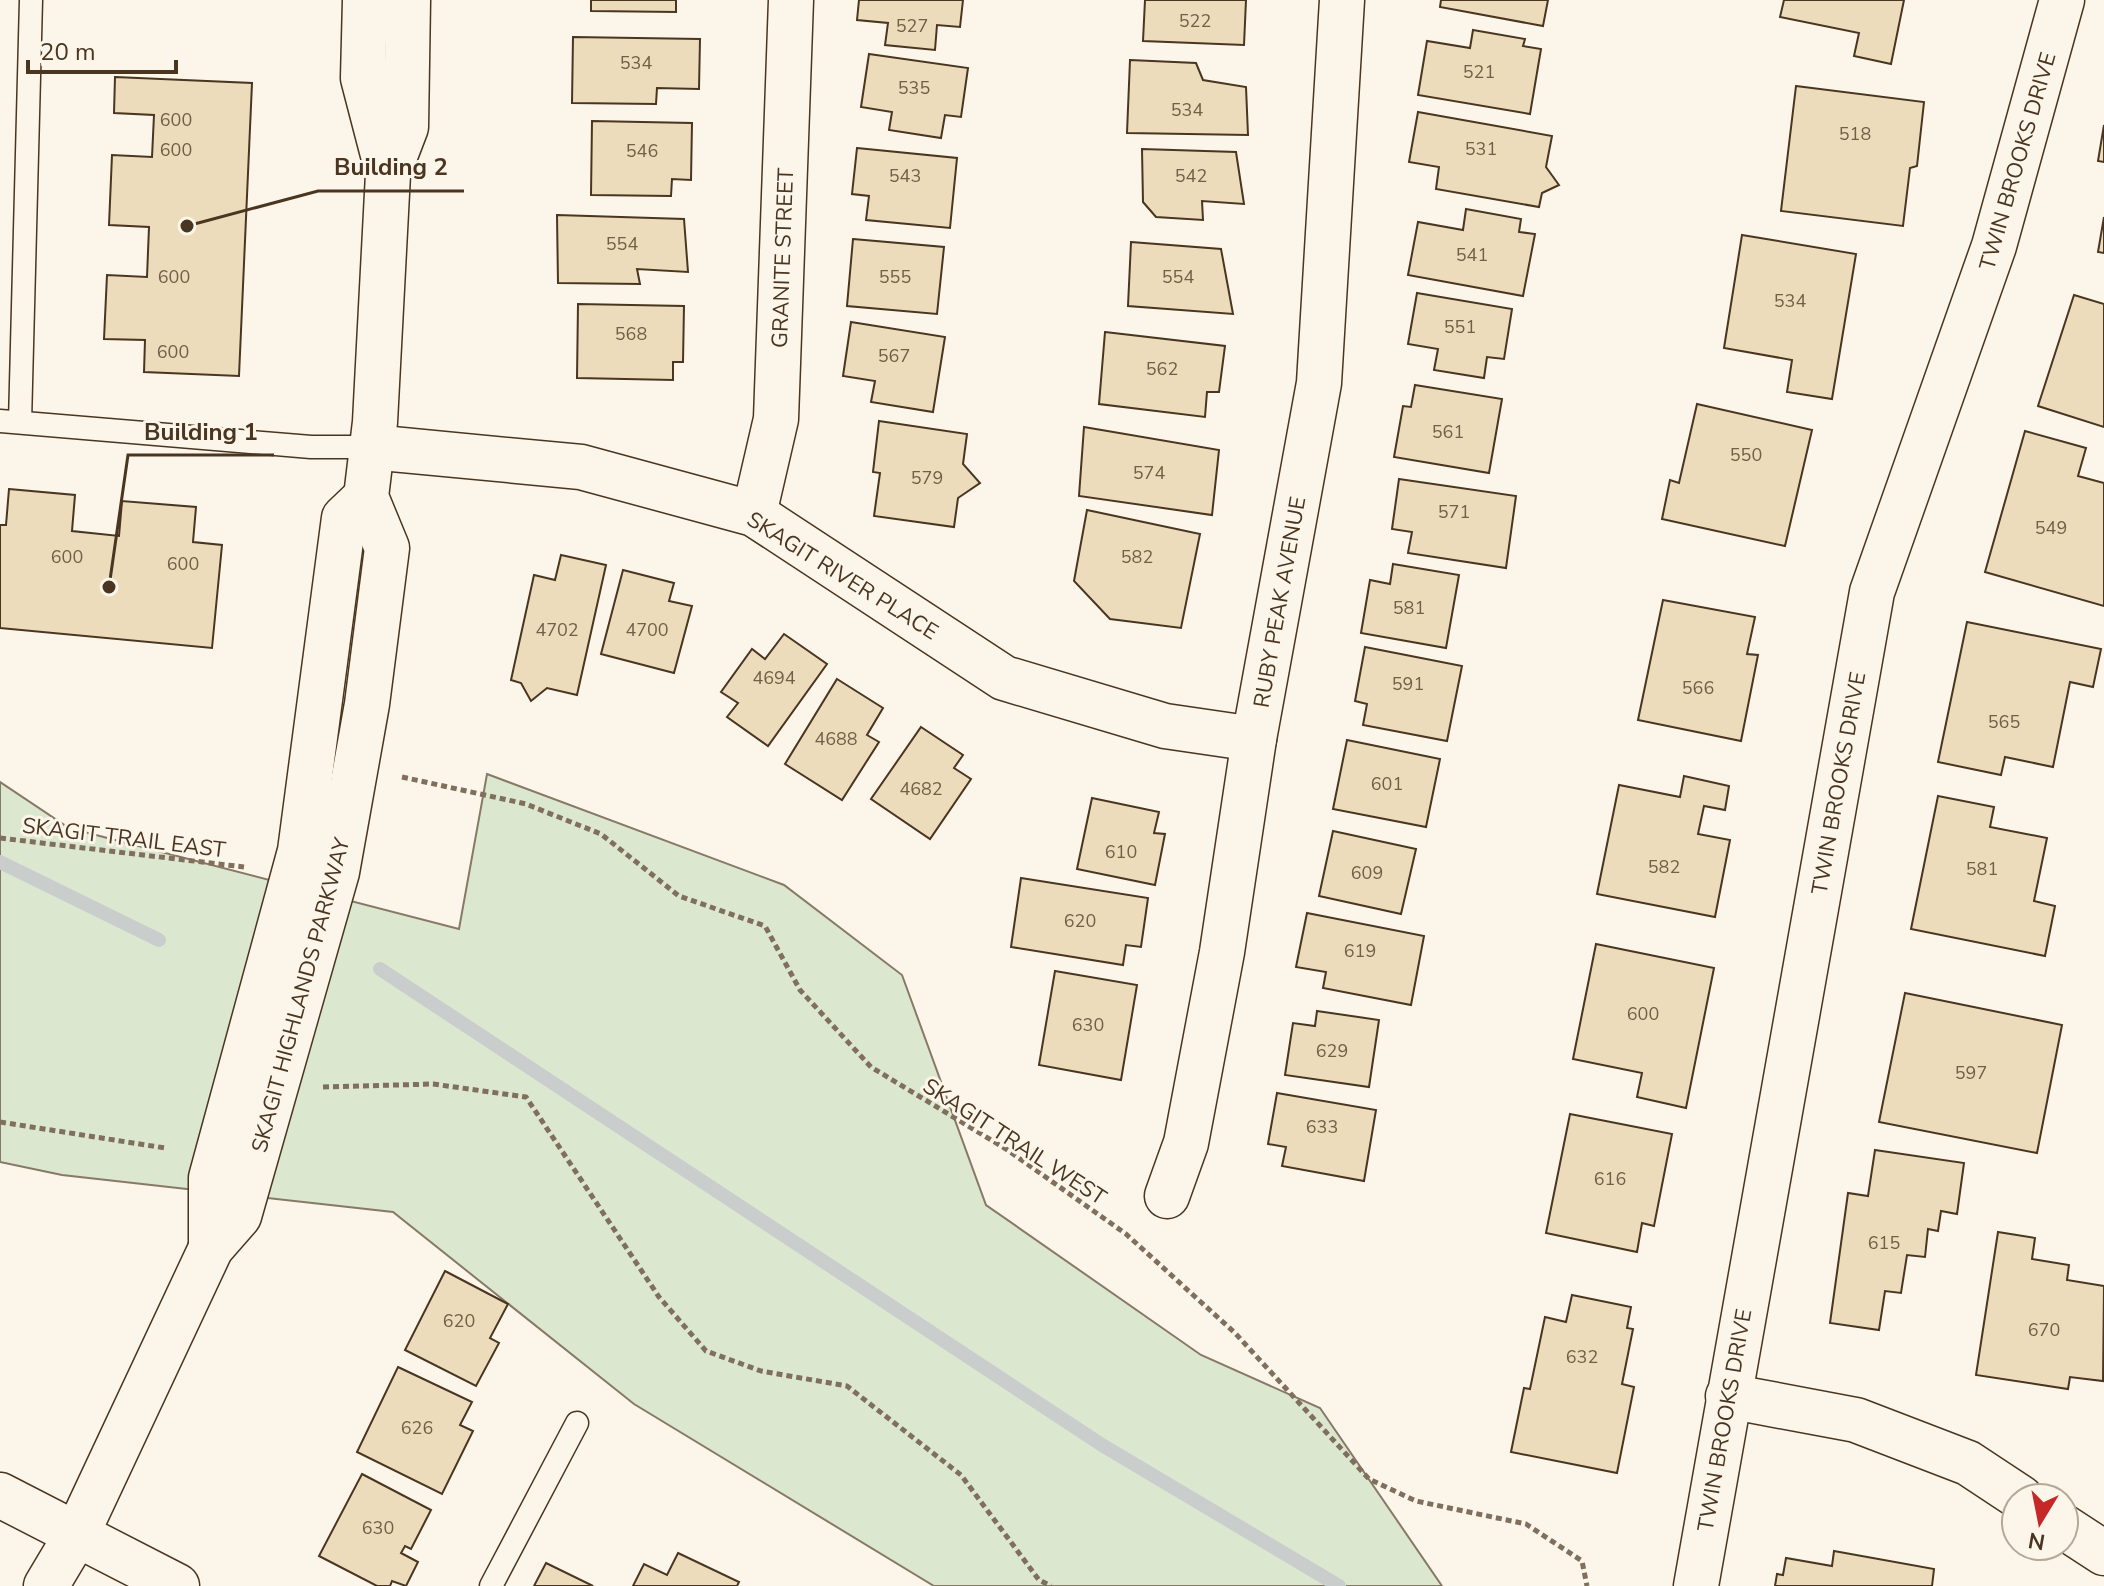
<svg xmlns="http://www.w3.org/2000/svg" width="2104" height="1586" font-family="'Nunito Sans',sans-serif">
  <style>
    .green { fill: #dce7d0; stroke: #887966; stroke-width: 2 }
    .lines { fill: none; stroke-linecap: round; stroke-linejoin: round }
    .stream { stroke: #c9cecd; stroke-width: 14 }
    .building { fill: #ecdcbc; stroke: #4a3520; stroke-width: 2 }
    .lane-casing { stroke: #4a3520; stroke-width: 25 }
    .street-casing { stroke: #4a3520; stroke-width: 47 }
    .secondary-casing { stroke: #4a3520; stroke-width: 47 }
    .path { stroke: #7f6f5c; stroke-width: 5; stroke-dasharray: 6 4; stroke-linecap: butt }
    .lane { stroke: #fbf6e9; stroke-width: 22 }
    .street { stroke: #fbf6e9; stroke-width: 44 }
    .secondary { stroke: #fbf6e9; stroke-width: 44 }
    .labels { text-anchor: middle; stroke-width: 6; stroke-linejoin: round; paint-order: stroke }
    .number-label { font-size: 18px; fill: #725f47 }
    .street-label { font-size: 22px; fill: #4a3520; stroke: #fbf6e9 }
    .leader { fill: none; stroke: #4a3520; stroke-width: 3 }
    .callout-dot { fill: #4a3520; stroke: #fbf6e9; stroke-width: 3 }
    .callout-label { font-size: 24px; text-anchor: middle; font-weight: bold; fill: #4a3520; stroke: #fbf6e9; stroke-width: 6; stroke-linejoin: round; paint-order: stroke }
  </style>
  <rect width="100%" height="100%" fill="#fbf6e9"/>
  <polygon class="green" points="487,774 784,885 902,975 986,1205 1201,1355 1320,1408 1442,1586 934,1586 634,1404 393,1212 62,1175 0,1162 0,782 69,828 459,929"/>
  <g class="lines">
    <g class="stream">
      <polyline points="0,862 159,940"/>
      <polyline points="380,969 1102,1445 1339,1586"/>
    </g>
  </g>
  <g class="building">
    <polygon points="591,0 676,0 676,12 591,11"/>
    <polygon points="859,0 963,0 960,27 937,25 935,50 885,45 888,23 857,20"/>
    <polygon points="1145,0 1246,0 1244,45 1143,41"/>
    <polygon points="1441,0 1548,0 1543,26 1440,7"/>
    <polygon points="1784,0 1904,0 1891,64 1854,56 1859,33 1780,17"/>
    <polygon points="1473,30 1525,39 1523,46 1541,49 1530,114 1418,95 1427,41 1470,48"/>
    <polygon points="573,37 700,39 699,89 657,88 656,104 572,103"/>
    <polygon points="869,54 968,68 961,117 945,115 941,138 889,130 892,112 861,107"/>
    <polygon points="1130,60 1196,63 1203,80 1246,87 1248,135 1127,133"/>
    <polygon points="115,77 252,83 239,376 144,372 145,340 104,339 107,275 147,277 149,227 109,225 112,155 152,157 154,115 114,113"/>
    <polygon points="1796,86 1924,102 1917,166 1910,168 1903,226 1781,211"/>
    <polygon points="1418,112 1552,136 1546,167 1559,185 1542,193 1539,207 1436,189 1439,167 1409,162"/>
    <polygon points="592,121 692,123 691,180 672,179 671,196 591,195"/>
    <polygon points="2104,125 2104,162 2098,161"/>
    <polygon points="857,148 957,158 950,228 866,220 869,196 852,194"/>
    <polygon points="1142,149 1236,152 1244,204 1202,201 1203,220 1156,217 1143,202"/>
    <polygon points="1466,209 1521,219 1519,232 1535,234 1523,296 1408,275 1418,222 1463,230"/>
    <polygon points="557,215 684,219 688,272 637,269 640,284 558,283"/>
    <polygon points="2104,217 2104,253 2098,252"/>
    <polygon points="1742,235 1856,254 1832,399 1787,392 1792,360 1724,348"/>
    <polygon points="853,239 944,247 937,314 847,306"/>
    <polygon points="1131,242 1221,249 1233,314 1128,306"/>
    <polygon points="1417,293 1512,309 1504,359 1487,357 1484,378 1434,370 1438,349 1408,344"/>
    <polygon points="2074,295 2104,304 2104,427 2038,406"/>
    <polygon points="578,304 684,306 683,362 673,362 673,380 577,378"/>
    <polygon points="851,322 945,337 933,412 871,402 875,381 843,376"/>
    <polygon points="1105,332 1225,346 1219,392 1207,392 1205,417 1099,404"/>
    <polygon points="1415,385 1502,399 1489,473 1394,457 1403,406 1411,407"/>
    <polygon points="1697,404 1812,430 1785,546 1662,519 1670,480 1679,483"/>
    <polygon points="879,421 967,434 963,464 980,483 958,498 954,527 874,516 880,473 873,472"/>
    <polygon points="1084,427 1219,450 1212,515 1079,496"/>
    <polygon points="2025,431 2086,448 2078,476 2104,483 2104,606 1985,572"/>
    <polygon points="1399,479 1516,496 1506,568 1408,553 1412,532 1392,529"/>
    <polygon points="9,489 75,495 72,531 119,536 122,501 196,507 193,542 222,545 212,648 0,628 0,525 6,525"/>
    <polygon points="1087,510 1200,534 1181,628 1110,619 1074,581"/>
    <polygon points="561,555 606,565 577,695 547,688 531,701 521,683 511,680 534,575 555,580"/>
    <polygon points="1393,564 1459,575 1446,648 1361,633 1370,580 1390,584"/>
    <polygon points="623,570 674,583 669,601 692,606 674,673 601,654"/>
    <polygon points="1663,600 1755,617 1747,654 1758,655 1741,741 1638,720"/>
    <polygon points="1967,622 2101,649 2093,687 2070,682 2053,767 2005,757 2001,775 1938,762"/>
    <polygon points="784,634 827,664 768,746 727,717 738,703 721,692 752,649 765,659"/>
    <polygon points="1365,647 1462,666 1447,741 1363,725 1367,704 1355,701"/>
    <polygon points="837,679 883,708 867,735 879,742 842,800 785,764"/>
    <polygon points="921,727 963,755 954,768 971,779 930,839 871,799"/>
    <polygon points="1347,740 1440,759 1426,827 1333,809"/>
    <polygon points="1684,776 1729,786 1725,810 1704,806 1698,834 1730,840 1715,917 1597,894 1619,785 1680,797"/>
    <polygon points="1938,796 1994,807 1990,827 2047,838 2034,901 2055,906 2045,956 1911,929"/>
    <polygon points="1092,798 1159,812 1154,833 1165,834 1155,885 1077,869"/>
    <polygon points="1333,831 1416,849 1401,914 1319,896"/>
    <polygon points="1021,878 1148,898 1141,947 1126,945 1123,965 1011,947"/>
    <polygon points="1307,913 1424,936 1411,1005 1323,988 1326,972 1296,967"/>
    <polygon points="1596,944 1714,968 1686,1108 1637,1097 1642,1073 1573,1059"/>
    <polygon points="1055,971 1137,985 1121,1080 1039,1065"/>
    <polygon points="1905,993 2062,1025 2037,1153 1879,1122"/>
    <polygon points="1317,1011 1379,1020 1369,1087 1285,1075 1293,1023 1315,1026"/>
    <polygon points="1277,1093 1376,1110 1364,1181 1282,1166 1286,1147 1268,1144"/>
    <polygon points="1570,1114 1672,1134 1654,1226 1642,1223 1637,1252 1546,1233"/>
    <polygon points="1875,1150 1964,1163 1957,1214 1941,1211 1938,1231 1928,1229 1925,1257 1907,1255 1901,1293 1885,1291 1879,1330 1830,1323 1848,1193 1868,1196"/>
    <polygon points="1998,1232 2035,1238 2032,1259 2069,1265 2067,1280 2104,1286 2103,1381 2070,1377 2068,1389 1976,1375"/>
    <polygon points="445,1271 508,1304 490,1338 499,1343 476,1386 405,1350"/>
    <polygon points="1572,1295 1631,1307 1627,1328 1633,1329 1622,1384 1634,1387 1617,1473 1511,1452 1524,1388 1530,1389 1545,1317 1566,1322"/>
    <polygon points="398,1367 472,1402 460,1425 473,1431 442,1494 357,1452"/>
    <polygon points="362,1474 431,1510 411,1549 405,1546 401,1553 418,1562 406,1586 392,1581 390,1586 377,1586 319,1556"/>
    <polygon points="1834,1551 1934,1569 1932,1586 1775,1586 1777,1574 1783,1575 1786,1558 1832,1566"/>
    <polygon points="678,1553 739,1582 737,1586 633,1586 644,1564 667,1575"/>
    <polygon points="546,1563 593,1586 534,1586"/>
  </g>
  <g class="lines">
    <defs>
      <g id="lane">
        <polyline points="0,421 311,447 371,447"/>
        <polyline points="20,422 31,0"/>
        <polyline points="491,1586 577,1423"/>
      </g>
      <g id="street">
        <polyline points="371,447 581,467 754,514 1004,678 1165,726 1254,739"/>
        <polyline points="754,514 776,419 791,0"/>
        <polyline points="1167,1196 1186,1143 1222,952 1254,739 1319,383 1342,0"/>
        <polyline points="1728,1396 1856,1420 1968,1463 2021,1498"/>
        <polyline points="0,1495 177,1586"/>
        <polyline points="2064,1527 2104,1553"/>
        <polyline points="1696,1586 1872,592 1994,246 2062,0"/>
      </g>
      <g id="secondary">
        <polyline points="365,0 363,78 388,174"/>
        <polyline points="211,1248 211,1178 300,851 344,518 366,497"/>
        <polyline points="46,1586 77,1534 211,1248 239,1216 337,872 367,704 387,548 366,497 375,422 388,174 406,127 408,0"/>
      </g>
    </defs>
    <use href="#lane" class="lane-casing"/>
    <use href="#street" class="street-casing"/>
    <use href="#secondary" class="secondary-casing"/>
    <g class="path">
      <polyline points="402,777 526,804 601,834 679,896 765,926 800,990 871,1067 1006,1149 1126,1234 1235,1333 1369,1479 1416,1501 1526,1524 1582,1561 1587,1586"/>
      <polyline points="0,838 244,867"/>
      <polyline points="323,1087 433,1084 526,1097 659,1297 706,1351 761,1371 847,1386 961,1475 1039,1580 1051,1586"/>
      <polyline points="0,1122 165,1148"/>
    </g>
    <use href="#lane" class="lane"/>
    <use href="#street" class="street"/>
    <use href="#secondary" class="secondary"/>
  </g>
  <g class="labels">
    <g class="number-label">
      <text x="1195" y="27">522</text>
      <text x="912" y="32">527</text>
      <text x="636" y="69">534</text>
      <text x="1479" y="78">521</text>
      <text x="914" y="94">535</text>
      <text x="1187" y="116">534</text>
      <text x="176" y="126">600</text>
      <text x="1855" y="140">518</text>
      <text x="1481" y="155">531</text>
      <text x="176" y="156">600</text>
      <text x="642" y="157">546</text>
      <text x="905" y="182">543</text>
      <text x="1191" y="182">542</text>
      <text x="622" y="250">554</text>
      <text x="1472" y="261">541</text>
      <text x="174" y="283">600</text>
      <text x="895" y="283">555</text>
      <text x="1178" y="283">554</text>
      <text x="1790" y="307">534</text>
      <text x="1460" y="333">551</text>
      <text x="631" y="340">568</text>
      <text x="173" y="358">600</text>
      <text x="894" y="362">567</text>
      <text x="1162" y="375">562</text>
      <text x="1448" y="438">561</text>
      <text x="1746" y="461">550</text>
      <text x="1149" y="479">574</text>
      <text x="927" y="484">579</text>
      <text x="1454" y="518">571</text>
      <text x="2051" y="534">549</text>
      <text x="67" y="563">600</text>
      <text x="1137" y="563">582</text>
      <text x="183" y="570">600</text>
      <text x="1409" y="614">581</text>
      <text x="557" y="636">4702</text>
      <text x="647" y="636">4700</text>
      <text x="774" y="684">4694</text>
      <text x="1408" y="690">591</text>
      <text x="1698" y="694">566</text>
      <text x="2004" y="728">565</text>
      <text x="836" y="745">4688</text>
      <text x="1387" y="790">601</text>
      <text x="921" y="795">4682</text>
      <text x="1121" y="858">610</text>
      <text x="1664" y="873">582</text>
      <text x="1982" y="875">581</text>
      <text x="1367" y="879">609</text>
      <text x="1080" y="927">620</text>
      <text x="1360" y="957">619</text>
      <text x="1643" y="1020">600</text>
      <text x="1088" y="1031">630</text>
      <text x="1332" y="1057">629</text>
      <text x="1971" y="1079">597</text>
      <text x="1322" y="1133">633</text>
      <text x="1610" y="1185">616</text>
      <text x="1884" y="1249">615</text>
      <text x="459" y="1327">620</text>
      <text x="2044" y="1336">670</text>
      <text x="1582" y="1363">632</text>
      <text x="417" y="1434">626</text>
      <text x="378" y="1534">630</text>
    </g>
    <g class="street-label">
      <text transform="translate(2017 161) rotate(-74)" y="8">TWIN BROOKS DRIVE</text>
      <text transform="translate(782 258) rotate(-88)" y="8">GRANITE STREET</text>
      <text transform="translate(843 575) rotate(32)" y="8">SKAGIT RIVER PLACE</text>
      <text transform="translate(1279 602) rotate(-80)" y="8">RUBY PEAK AVENUE</text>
      <text transform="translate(1838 783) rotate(-80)" y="8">TWIN BROOKS DRIVE</text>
      <text transform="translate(124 837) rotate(7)" y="8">SKAGIT TRAIL EAST</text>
      <text transform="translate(300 995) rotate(-75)" y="8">SKAGIT HIGHLANDS PARKWAY</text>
      <text transform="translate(1015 1141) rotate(33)" y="8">SKAGIT TRAIL WEST</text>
      <text transform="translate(1724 1420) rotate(-80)" y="8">TWIN BROOKS DRIVE</text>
    </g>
  </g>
  <path class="leader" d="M187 226L318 191H464M109 587L128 455H274"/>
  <g class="callout-dot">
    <circle cx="187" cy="226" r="8"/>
    <circle cx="109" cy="587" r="8"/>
  </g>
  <g class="callout-label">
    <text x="391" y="175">Building 2</text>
    <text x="201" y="440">Building 1</text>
  </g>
  <g transform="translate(2040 1522) rotate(190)"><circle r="38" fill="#fbf6e9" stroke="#b4a999" stroke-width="2"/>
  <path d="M0-6L14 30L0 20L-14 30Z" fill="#c62828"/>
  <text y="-12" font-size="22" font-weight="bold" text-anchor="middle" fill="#4a3520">N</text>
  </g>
  <path d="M28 60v12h148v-12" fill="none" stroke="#4a3520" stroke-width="4"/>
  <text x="40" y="60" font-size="24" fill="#4a3520" stroke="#fbf6e9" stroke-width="6" paint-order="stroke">20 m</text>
</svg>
